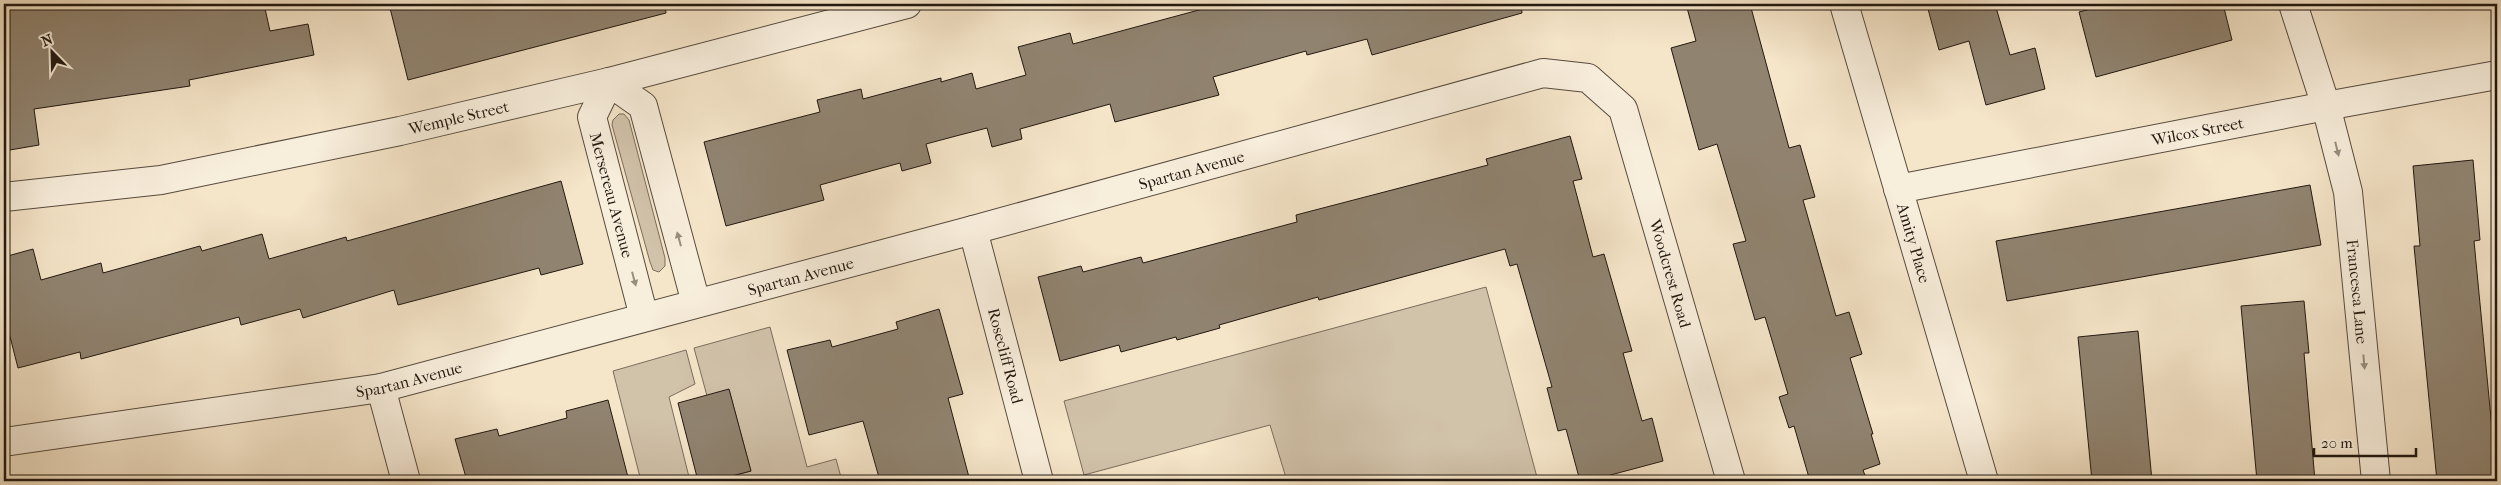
<svg xmlns="http://www.w3.org/2000/svg" width="2501" height="485" font-family="'IM FELL French Canon',serif">
  <style>
    .green { fill: #d1c2aa; stroke: #7a6d5d }
    .building { fill: #908370; stroke: #221810 }
    .lines { fill: none; stroke-linecap: round; stroke-linejoin: round }
    .minor-casing { stroke: #574b3e; stroke-width: 30 }
    .minor { stroke: #f8eedc; stroke-width: 28 }
    .oneway { fill: #988e80 }
    .labels { text-anchor: middle; stroke-width: 5; stroke-linejoin: round; paint-order: stroke }
    .street-label { font-size: 16px; fill: #221810; stroke: #f8eedc }
  </style>
  <rect width="100%" height="100%" fill="#f5e5c9"/>
  <filter id="stains"><feTurbulence type="fractalNoise" baseFrequency=".004" numOctaves="4"/><feColorMatrix values="0 0 0 0 .2 0 0 0 0 .09 0 0 0 0 .02 0 0 0 .5 -.17"/></filter>
  <radialGradient id="worn" r=".72"><stop offset=".6" stop-color="#630" stop-opacity="0"/><stop offset="1" stop-color="#630" stop-opacity=".3"/></radialGradient>
  <g class="green">
    <polygon points="619,114 624,114 629,120 665,258 665,266 659,272 653,270 650,262 612,125 613,120"/>
    <polygon points="1486,287 1538,481 1287,481 1270,425 1084,475 1064,401"/>
    <polygon points="770,327 807,467 836,459 842,481 729,481 728,477 751,471 729,390 707,396 694,348"/>
    <polygon points="686,350 695,384 669,397 690,481 641,481 613,371"/>
  </g>
  <g class="building">
    <polygon points="4,4 264,4 270,31 308,24 314,55 189,80 190,86 34,109 39,145 4,151"/>
    <polygon points="389,4 665,4 666,13 408,80"/>
    <polygon points="1221,4 1521,4 1522,13 1372,55 1367,39 1307,55 1306,51 1213,77 1219,95 1115,122 1110,104 1020,129 1022,139 992,147 987,128 956,136 926,144 931,163 902,171 900,163 820,185 824,200 726,226 704,142 820,112 817,100 861,89 863,99 941,78 941,82 972,73 976,89 1026,75 1018,47 1070,33 1073,44"/>
    <polygon points="1686,4 1750,4 1789,148 1800,145 1815,197 1803,200 1836,316 1849,312 1862,354 1850,358 1873,434 1871,434 1880,464 1863,470 1867,481 1810,481 1794,426 1789,428 1779,397 1788,394 1765,317 1755,320 1733,244 1746,241 1717,144 1699,150 1671,48 1696,41"/>
    <polygon points="1948,4 1995,4 2010,55 2035,48 2045,89 1986,105 1969,41 1939,50 1928,9"/>
    <polygon points="2110,4 2223,4 2232,40 2096,77 2079,12"/>
    <polygon points="1570,136 1582,179 1573,181 1593,257 1604,254 1632,351 1623,353 1642,421 1652,418 1663,461 1588,481 1580,481 1566,429 1558,431 1547,388 1552,387 1517,264 1510,266 1505,249 1319,300 1318,297 1219,325 1220,328 1177,340 1176,337 1121,352 1119,345 1060,361 1038,277 1081,266 1083,272 1141,257 1143,263 1297,222 1296,215 1488,165 1486,159"/>
    <polygon points="2473,160 2480,240 2474,241 2497,481 2437,481 2414,246 2420,246 2413,166"/>
    <polygon points="561,181 583,264 541,275 539,268 398,305 394,290 303,318 300,309 241,325 239,317 81,359 80,352 18,368 4,313 4,257 33,249 41,280 101,263 103,273 200,246 202,251 262,234 269,259 346,237 347,241"/>
    <polygon points="2310,185 2321,245 2007,301 1996,241"/>
    <polygon points="2304,301 2309,353 2304,353 2315,481 2257,481 2241,306"/>
    <polygon points="939,309 963,394 948,398 970,481 880,481 863,421 809,435 787,350 830,340 832,347 898,329 896,322"/>
    <polygon points="2138,331 2152,481 2092,481 2078,337"/>
    <polygon points="729,389 751,471 713,481 698,481 678,403"/>
    <polygon points="608,400 629,481 467,481 455,439 497,429 499,436 567,418 566,411"/>
  </g>
  <g class="lines">
    <defs>
      <g id="minor">
        <path id="s1" d="M1844 4 1984 481"/>
        <path id="s2" d="M2293 4 2326 106 2348 192 2376 481"/>
        <path id="s3" d="M1898 189 2326 106 2497 75"/>
        <path id="s4" d="M4 197 161 180 400 131 609 82 907 4"/>
        <path id="s5" d="M973 230 1039 481"/>
        <polyline points="644,317 592,117 609,82 643,106 696,303"/>
        <polyline points="381,388 406,481"/>
        <path id="s6" d="M4 442 381 388 973 230 1543 73 1588 78 1623 109 1731 481"/>
      </g>
    </defs>
    <use href="#minor" class="minor-casing"/>
    <use href="#minor" class="minor"/>
  </g>
  <defs><path id="oneway-solid" d="M-6-.8H1V-3.2L6.5 0L1 3.2V.8H-6Z" transform="scale(1.25)"/></defs>
  <g class="oneway">
    <use href="#oneway-solid" transform="translate(2337 149) rotate(76)"/>
    <use href="#oneway-solid" transform="translate(679 239) rotate(-105)"/>
    <use href="#oneway-solid" transform="translate(634 279) rotate(75)"/>
    <use href="#oneway-solid" transform="translate(2364 362) rotate(85)"/>
  </g>
  <g class="labels">
    <g class="street-label">
      <text dy="6" stroke="none"><textPath href="#s4" startOffset="462">Wemple Street</textPath></text>
      <text dy="6" stroke="none"><textPath href="#s3" startOffset="305">Wilcox Street</textPath></text>
      <text dy="6" stroke="none"><textPath href="#s6" startOffset="1220">Spartan Avenue</textPath></text>
      <text transform="translate(612 195) rotate(75)" y="6">Mersereau Avenue</text>
      <text dy="6" stroke="none"><textPath href="#s1" startOffset="249">Amity Place</textPath></text>
      <text dy="6" stroke="none"><textPath href="#s6" startOffset="1848">Woodcrest Road</textPath></text>
      <text dy="6" stroke="none"><textPath href="#s6" startOffset="815">Spartan Avenue</textPath></text>
      <text dy="6" stroke="none"><textPath href="#s2" startOffset="296">Francesca Lane</textPath></text>
      <text dy="6" stroke="none"><textPath href="#s5" startOffset="130">Rosecliff Road</textPath></text>
      <text dy="6" stroke="none"><textPath href="#s6" startOffset="410">Spartan Avenue</textPath></text>
    </g>
  </g>
  <rect width="2501" height="485" fill="none" stroke="#f5e5c9" stroke-width="20"/>
  <rect x="5" y="5" width="2491" height="475" fill="none" stroke="#221810" stroke-width="2.5"/>
  <rect x="10" y="10" width="2481" height="465" fill="none" stroke="#221810"/>
  <g transform="translate(52 52) rotate(337)" stroke="#f8eedc" stroke-width="4" paint-order="stroke">
  <path d="M0-4L9 19L0 12L-9 19Z" fill="#221810"/>
  <text y="-8" font-size="14" font-weight="bold" text-anchor="middle" fill="#221810">N</text>
  </g>
  <path d="M2314 448v8h102v-8" fill="none" stroke="#221810" stroke-width="2.5"/>
  <text x="2321" y="448" font-size="15" fill="#221810" stroke="#f8eedc" stroke-width="4" paint-order="stroke">20 m</text>
  <rect width="100%" height="100%" filter="url(#stains)"/>
  <rect width="100%" height="100%" fill="url(#worn)"/>
</svg>
